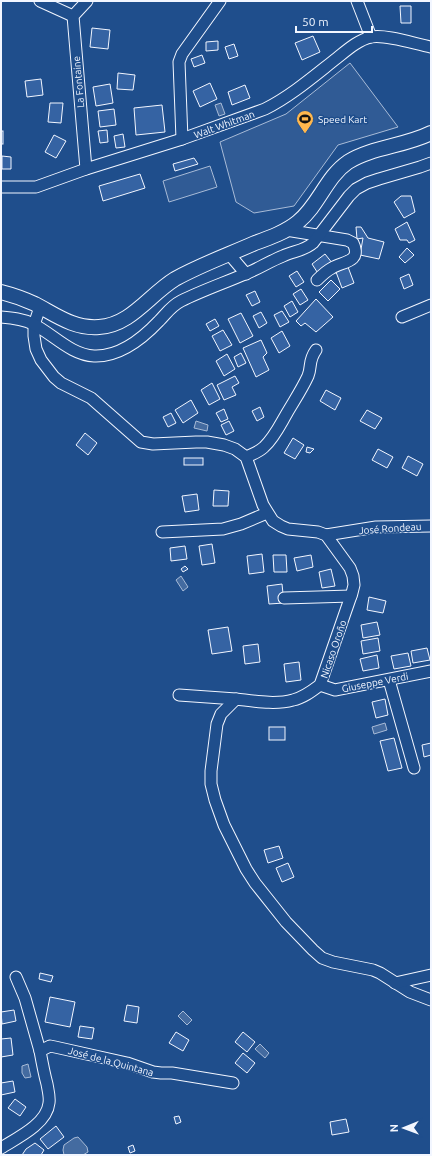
<svg xmlns="http://www.w3.org/2000/svg" width="432" height="1156" font-family="Ubuntu,sans-serif">
  <style>
    .built { fill: #305b95; stroke: #a8bbd7 }
    .water { fill: #446ba0; stroke: #a8bbd7 }
    .building { fill: #3563a3; stroke: #f2f6ff }
    .lines { fill: none; stroke-linecap: round; stroke-linejoin: round }
    .minor-casing { stroke: #f2f6ff; stroke-width: 13 }
    .major-casing { stroke: #f2f6ff; stroke-width: 16 }
    .minor { stroke: #1f4e8c; stroke-width: 11 }
    .major { stroke: #1f4e8c; stroke-width: 14 }
    .labels { text-anchor: middle; stroke-width: 3; stroke-linejoin: round; paint-order: stroke }
    .street-label { font-size: 10px; fill: #f2f6ff; stroke: #1f4e8c }
    .poi-label { font-size: 10px; fill: #f2f6ff; stroke: #1f4e8c; text-anchor: start }
  </style>
  <rect width="100%" height="100%" fill="#1f4e8c"/>
  <g class="built">
    <polygon points="350,63 398,127 338,145 294,206 254,213 236,202 220,142 286,114"/>
    <polygon points="210,166 217,187 169,202 163,181"/>
  </g>
  <g class="water">
    <polygon points="221,103 225,114 219,116 215,105"/>
    <polygon points="196,421 208,425 207,431 194,428"/>
    <polygon points="181,576 188,587 183,591 176,580"/>
    <polygon points="385,723 387,730 374,734 372,727"/>
    <polygon points="183,1011 192,1020 187,1025 178,1016"/>
    <polygon points="260,1044 269,1053 265,1058 255,1049"/>
    <polygon points="28,1064 31,1077 25,1078 22,1073 22,1066"/>
    <polygon points="78,1137 87,1147 88,1152 83,1155 64,1155 63,1150 64,1145 74,1138"/>
  </g>
  <g class="building">
    <polygon points="400,6 411,6 411,23 401,23"/>
    <polygon points="92,28 110,30 108,49 90,47"/>
    <polygon points="313,36 320,52 302,60 295,43"/>
    <polygon points="218,41 218,50 206,51 206,42"/>
    <polygon points="234,44 238,56 229,59 225,47"/>
    <polygon points="202,55 205,63 194,67 191,59"/>
    <polygon points="118,73 135,75 133,90 117,89"/>
    <polygon points="41,79 43,95 27,97 25,81"/>
    <polygon points="210,83 217,99 200,107 193,91"/>
    <polygon points="110,84 113,103 96,106 93,87"/>
    <polygon points="245,85 250,98 232,105 228,92"/>
    <polygon points="50,103 63,103 61,123 48,122"/>
    <polygon points="162,105 165,132 136,135 134,108"/>
    <polygon points="114,109 116,125 100,127 98,111"/>
    <polygon points="107,130 108,142 100,143 98,131"/>
    <rect x="1" y="131" width="2" height="13"/>
    <polygon points="123,134 125,147 116,148 114,136"/>
    <polygon points="54,135 66,141 56,158 45,152"/>
    <polygon points="2,156 11,157 11,169 2,169"/>
    <polygon points="194,158 198,164 175,171 173,164"/>
    <polygon points="140,174 145,188 103,201 99,186"/>
    <polygon points="401,196 411,196 415,212 404,218 394,202"/>
    <polygon points="407,222 415,240 409,243 407,240 400,240 395,229"/>
    <polygon points="356,227 361,227 368,238 384,242 379,259 360,255 363,238 357,239"/>
    <polygon points="407,248 414,255 405,263 399,257"/>
    <polygon points="325,254 333,264 319,275 312,264"/>
    <polygon points="348,267 354,283 342,288 336,272"/>
    <polygon points="297,271 304,282 296,287 289,276"/>
    <polygon points="409,274 413,285 404,289 400,278"/>
    <polygon points="331,280 340,289 328,301 319,292"/>
    <polygon points="301,289 308,300 300,305 293,294"/>
    <polygon points="255,291 260,302 252,306 246,295"/>
    <polygon points="316,299 333,317 316,332 305,323 301,326 296,321"/>
    <polygon points="292,301 298,312 290,317 284,306"/>
    <polygon points="282,311 289,322 280,327 274,315"/>
    <polygon points="261,312 267,323 259,328 253,316"/>
    <polygon points="241,313 253,336 240,343 228,319"/>
    <polygon points="215,319 219,326 210,331 206,324"/>
    <polygon points="223,330 232,345 220,351 212,336"/>
    <polygon points="282,331 290,346 279,353 271,338"/>
    <polygon points="261,340 267,353 263,357 269,370 256,377 243,348"/>
    <polygon points="241,353 246,363 238,367 234,357"/>
    <polygon points="227,354 235,369 224,376 216,361"/>
    <polygon points="235,376 239,383 232,387 236,395 224,400 217,385"/>
    <polygon points="212,383 220,399 209,405 201,390"/>
    <polygon points="326,390 341,398 335,410 320,401"/>
    <polygon points="191,400 198,413 183,423 175,410"/>
    <polygon points="260,407 264,417 257,421 252,411"/>
    <polygon points="224,409 228,419 221,422 216,413"/>
    <polygon points="367,410 382,418 375,429 360,421"/>
    <polygon points="171,413 176,423 168,427 163,417"/>
    <polygon points="229,421 234,431 226,435 221,425"/>
    <polygon points="85,433 97,443 88,455 76,445"/>
    <polygon points="293,438 304,445 295,459 284,453"/>
    <polygon points="307,447 314,449 310,453 306,452"/>
    <polygon points="378,449 393,457 387,468 372,460"/>
    <polygon points="408,456 423,464 417,476 402,468"/>
    <rect x="184" y="458" width="19" height="7"/>
    <polygon points="214,490 229,491 228,506 213,506"/>
    <polygon points="197,494 199,510 185,512 182,496"/>
    <polygon points="212,544 215,563 202,565 199,546"/>
    <polygon points="185,546 187,559 171,561 170,548"/>
    <polygon points="262,554 264,572 249,574 247,556"/>
    <polygon points="273,555 286,555 287,572 274,572"/>
    <polygon points="311,555 313,567 297,571 294,558"/>
    <polygon points="185,566 188,569 183,572 181,569"/>
    <polygon points="331,569 335,586 322,588 319,572"/>
    <polygon points="282,584 284,603 269,604 267,586"/>
    <polygon points="369,597 386,601 383,613 367,610"/>
    <polygon points="377,622 380,635 363,638 361,625"/>
    <polygon points="228,627 232,651 212,654 208,630"/>
    <polygon points="378,638 380,651 363,654 361,641"/>
    <polygon points="258,644 260,662 245,664 243,646"/>
    <polygon points="427,648 430,660 413,663 411,651"/>
    <polygon points="408,653 411,666 394,669 391,656"/>
    <polygon points="377,655 379,668 363,671 360,659"/>
    <polygon points="299,662 301,680 286,682 284,664"/>
    <polygon points="385,699 388,715 376,718 372,702"/>
    <rect x="269" y="727" width="16" height="13"/>
    <polygon points="394,738 402,768 388,771 380,741"/>
    <polygon points="431,743 431,755 424,757 422,745"/>
    <polygon points="279,846 283,858 268,863 264,850"/>
    <polygon points="288,863 294,877 282,882 276,868"/>
    <polygon points="40,973 53,976 51,982 39,979"/>
    <polygon points="50,997 75,1002 70,1027 45,1022"/>
    <polygon points="127,1005 139,1007 137,1023 124,1021"/>
    <polygon points="14,1010 16,1021 2,1024 1,1012"/>
    <polygon points="80,1026 94,1028 92,1039 78,1037"/>
    <polygon points="176,1032 189,1040 183,1051 169,1043"/>
    <polygon points="243,1032 255,1042 247,1052 235,1042"/>
    <polygon points="11,1038 13,1055 1,1057 1,1039"/>
    <polygon points="243,1053 255,1063 247,1073 235,1063"/>
    <polygon points="13,1081 15,1092 1,1095 1,1083"/>
    <polygon points="15,1099 26,1107 20,1116 8,1108"/>
    <polygon points="179,1116 181,1122 176,1124 174,1117"/>
    <polygon points="346,1119 349,1132 332,1135 330,1122"/>
    <polygon points="56,1126 64,1137 48,1149 40,1139"/>
    <polygon points="35,1143 44,1150 41,1155 22,1155 26,1149"/>
    <polygon points="133,1145 135,1151 130,1153 128,1147"/>
  </g>
  <g class="lines">
    <defs>
      <g id="minor">
        <polyline points="40,1 73,16"/>
        <polyline points="357,1 371,37"/>
        <polyline points="182,139 179,62 182,54 220,1"/>
        <polyline points="86,169 73,16 87,1"/>
        <path d="M1 187H36L86 169 182 139 265 109C291 96 314 76 337 58 347 50 358 40 371 37 386 34 415 44 431 47"/>
        <path d="M286 230 347 240 353 243C355 247 357 254 353 258 348 263 338 264 332 268 326 271 322 275 317 280"/>
        <polyline points="229,254 246,274"/>
        <path d="M40 307 34 325V336L36 349 41 360 54 377 61 383 91 398 141 442 153 444 196 442H207L224 445 235 449 246 457 263 505 273 521 281 526 288 529 318 532 326 535 350 568 353 576 354 585 352 593 320 685C312 691 303 698 293 700 275 705 254 701 236 699L221 714 217 724 211 771V784L215 800 224 825 246 869 255 883 286 922 313 950 322 958 333 962 373 970 380 973 410 992 431 1000"/>
        <path d="M1 317C12 318 23 319 33 324 53 334 71 355 94 356 119 357 142 339 159 321 166 314 171 306 181 301 201 291 224 283 245 274 258 269 270 261 283 256 293 251 304 251 313 243L349 196 356 189 367 183 379 179 420 167 431 163"/>
        <polyline points="402,317 431,305"/>
        <path d="M246 457C253 454 259 452 264 447 274 438 280 425 287 413 294 401 302 389 308 376 312 366 308 361 316 350"/>
        <polyline points="162,532 223,529 241,524 267,513"/>
        <polyline points="326,535 376,527 431,526"/>
        <polyline points="284,598 351,596"/>
        <polyline points="389,680 414,768"/>
        <polyline points="320,685 335,690 431,671"/>
        <polyline points="179,695 236,699"/>
        <polyline points="16,977 25,998 40,1051"/>
        <polyline points="395,983 431,975"/>
        <path d="M1 1148C17 1138 47 1124 49 1103 50 1097 48 1090 47 1084 44 1073 42 1062 40 1051L50 1046 55 1047 127 1063 153 1072 161 1073H172L233 1083"/>
      </g>
      <path id="major" d="M1 292C13 295 24 299 35 304 56 315 74 329 99 327 131 325 149 295 175 279 200 265 228 255 255 243 269 238 286 232 298 222 319 205 326 177 348 162 372 147 405 146 431 133"/>
    </defs>
    <use href="#minor" class="minor-casing"/>
    <use href="#major" class="major-casing"/>
    <use href="#minor" class="minor"/>
    <use href="#major" class="major"/>
  </g>
  <defs>
    <symbol id="stadium-pin" viewBox="-11 -11 22 30"><path d="M0 17L-7.5 6A9.5 9.5 0 1 1 7.5 6Z" fill="#ffb74d" stroke="#1f4e8c"/><path d="M0-5a6.5 5 0 1 0 0 10a6.5 5 0 1 0 0-10ZM-3.5-1.8h7v3.6h-7Z" fill="#111"/></symbol>
  </defs>
  <g fill-rule="evenodd">
    <use href="#stadium-pin" x="295" y="109" width="20" height="27"/>
  </g>
  <g class="labels">
    <g class="street-label">
      <text transform="translate(78 82) rotate(-95)" y="4">La Fontaine</text>
      <text transform="translate(224 124) rotate(-20)" y="4">Walt Whitman</text>
      <text transform="translate(390 528) rotate(-4)" y="4">José Rondeau</text>
      <text transform="translate(333 649) rotate(-71)" y="4">Nicaso Oroño</text>
      <text transform="translate(375 682) rotate(-11)" y="4">Giuseppe Verdi</text>
      <text transform="translate(111 1061) rotate(15)" y="4">José de la Quintana</text>
    </g>
    <g class="poi-label">
      <text x="318" y="123">Speed Kart</text>
    </g>
  </g>
  <rect width="432" height="1156" fill="none" stroke="#f2f6ff" stroke-width="4"/>
  <g transform="translate(404 1128) rotate(269)" stroke="#1f4e8c" stroke-width="3" paint-order="stroke">
  <path d="M0-3L7 15L0 10L-7 15Z" fill="#f2f6ff"/>
  <text y="-6" font-size="11" font-weight="bold" text-anchor="middle" fill="#f2f6ff">N</text>
  </g>
  <path d="M296 26v6h76v-6" fill="none" stroke="#f2f6ff" stroke-width="2"/>
  <text x="302" y="26" font-size="12" fill="#f2f6ff" stroke="#1f4e8c" stroke-width="3" paint-order="stroke">50 m</text>
</svg>
